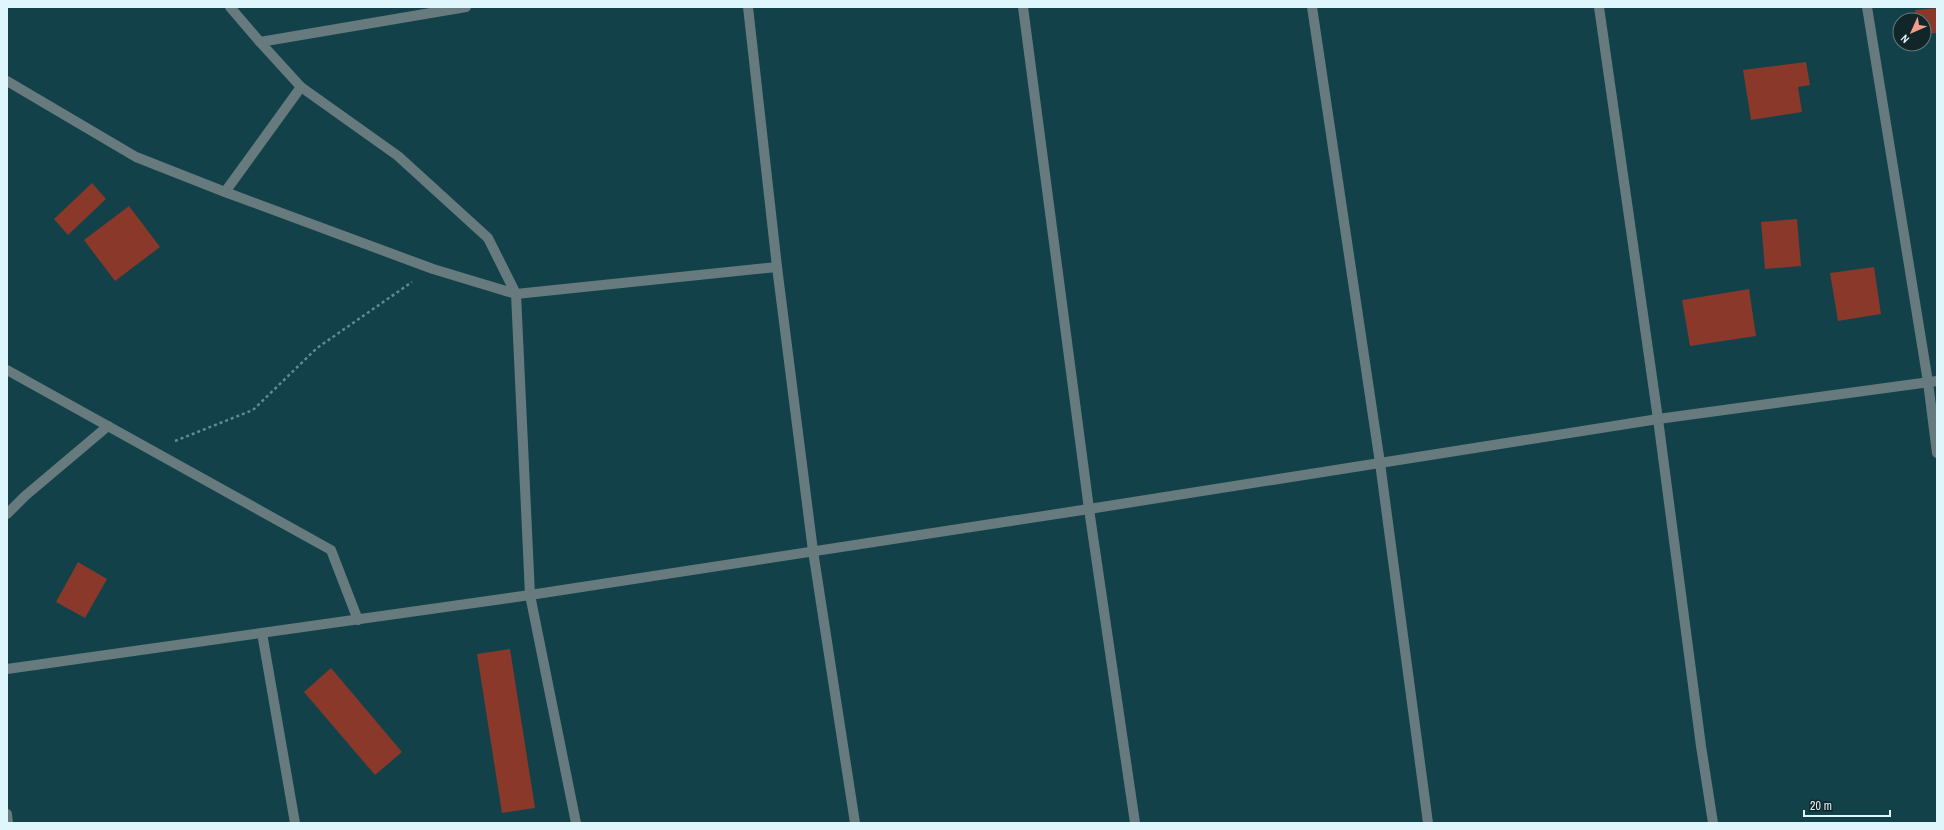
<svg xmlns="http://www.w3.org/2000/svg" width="1944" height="830" font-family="'Archivo Narrow',sans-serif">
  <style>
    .building { fill: #89382a }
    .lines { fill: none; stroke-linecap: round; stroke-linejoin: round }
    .path { stroke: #648991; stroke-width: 2.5; stroke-dasharray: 3 3; stroke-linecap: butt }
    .lane { stroke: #677a7e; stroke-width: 10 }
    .street { stroke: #677a7e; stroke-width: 10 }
  </style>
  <rect width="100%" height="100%" fill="#12414a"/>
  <g class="building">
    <polygon points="1937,8 1937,33 1924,34 1924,20 1916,20 1915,10"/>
    <polygon points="1806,62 1810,85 1798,87 1802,112 1751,120 1743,70"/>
    <polygon points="92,183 106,199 68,235 54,219"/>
    <polygon points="129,206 160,247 115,281 84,240"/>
    <polygon points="1797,219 1801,266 1765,269 1761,222"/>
    <polygon points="1874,267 1881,314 1838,321 1830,273"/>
    <polygon points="1749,289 1756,336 1690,346 1682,300"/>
    <polygon points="78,562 107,579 85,618 56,602"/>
    <polygon points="510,649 535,808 502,813 477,654"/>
    <polygon points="331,668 402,752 375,775 304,692"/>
  </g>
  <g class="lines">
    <polyline class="path" points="175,441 253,410 317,348 412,282"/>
    <g class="lane">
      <polyline points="225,192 301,87"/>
      <polyline points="7,514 25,496 108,426"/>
    </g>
    <g class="street">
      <polyline points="230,7 260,42 301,87 398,156 488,238 516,294 777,267"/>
      <polyline points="748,7 777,267 813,551 855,823"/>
      <polyline points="1023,7 1089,509 1135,823"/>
      <polyline points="1312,7 1380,463 1428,823"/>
      <polyline points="1599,7 1658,419 1701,746 1713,823"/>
      <polyline points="1867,7 1928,382 1937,453"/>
      <polyline points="260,42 466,7"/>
      <polyline points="7,81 136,157 225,192 433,269 516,294 530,595 576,823"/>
      <polyline points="7,370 331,550 358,620"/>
      <polyline points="262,633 295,823"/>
      <polyline points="7,669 530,595 1089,509 1658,419 1937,381"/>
      <polyline points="7,814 8,823"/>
    </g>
  </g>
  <rect width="1944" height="830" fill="none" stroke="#dff7fc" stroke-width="16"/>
  <g transform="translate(1912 32) rotate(225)"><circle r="19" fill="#122528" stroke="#64797d"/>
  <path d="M0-3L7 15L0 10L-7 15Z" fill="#f49d8c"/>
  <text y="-6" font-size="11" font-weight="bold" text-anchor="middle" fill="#dff7fc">N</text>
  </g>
  <path d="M1804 810v6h86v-6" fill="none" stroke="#dff7fc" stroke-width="2"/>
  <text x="1810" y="810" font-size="12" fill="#dff7fc" stroke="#122528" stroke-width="3" paint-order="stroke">20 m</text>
</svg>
